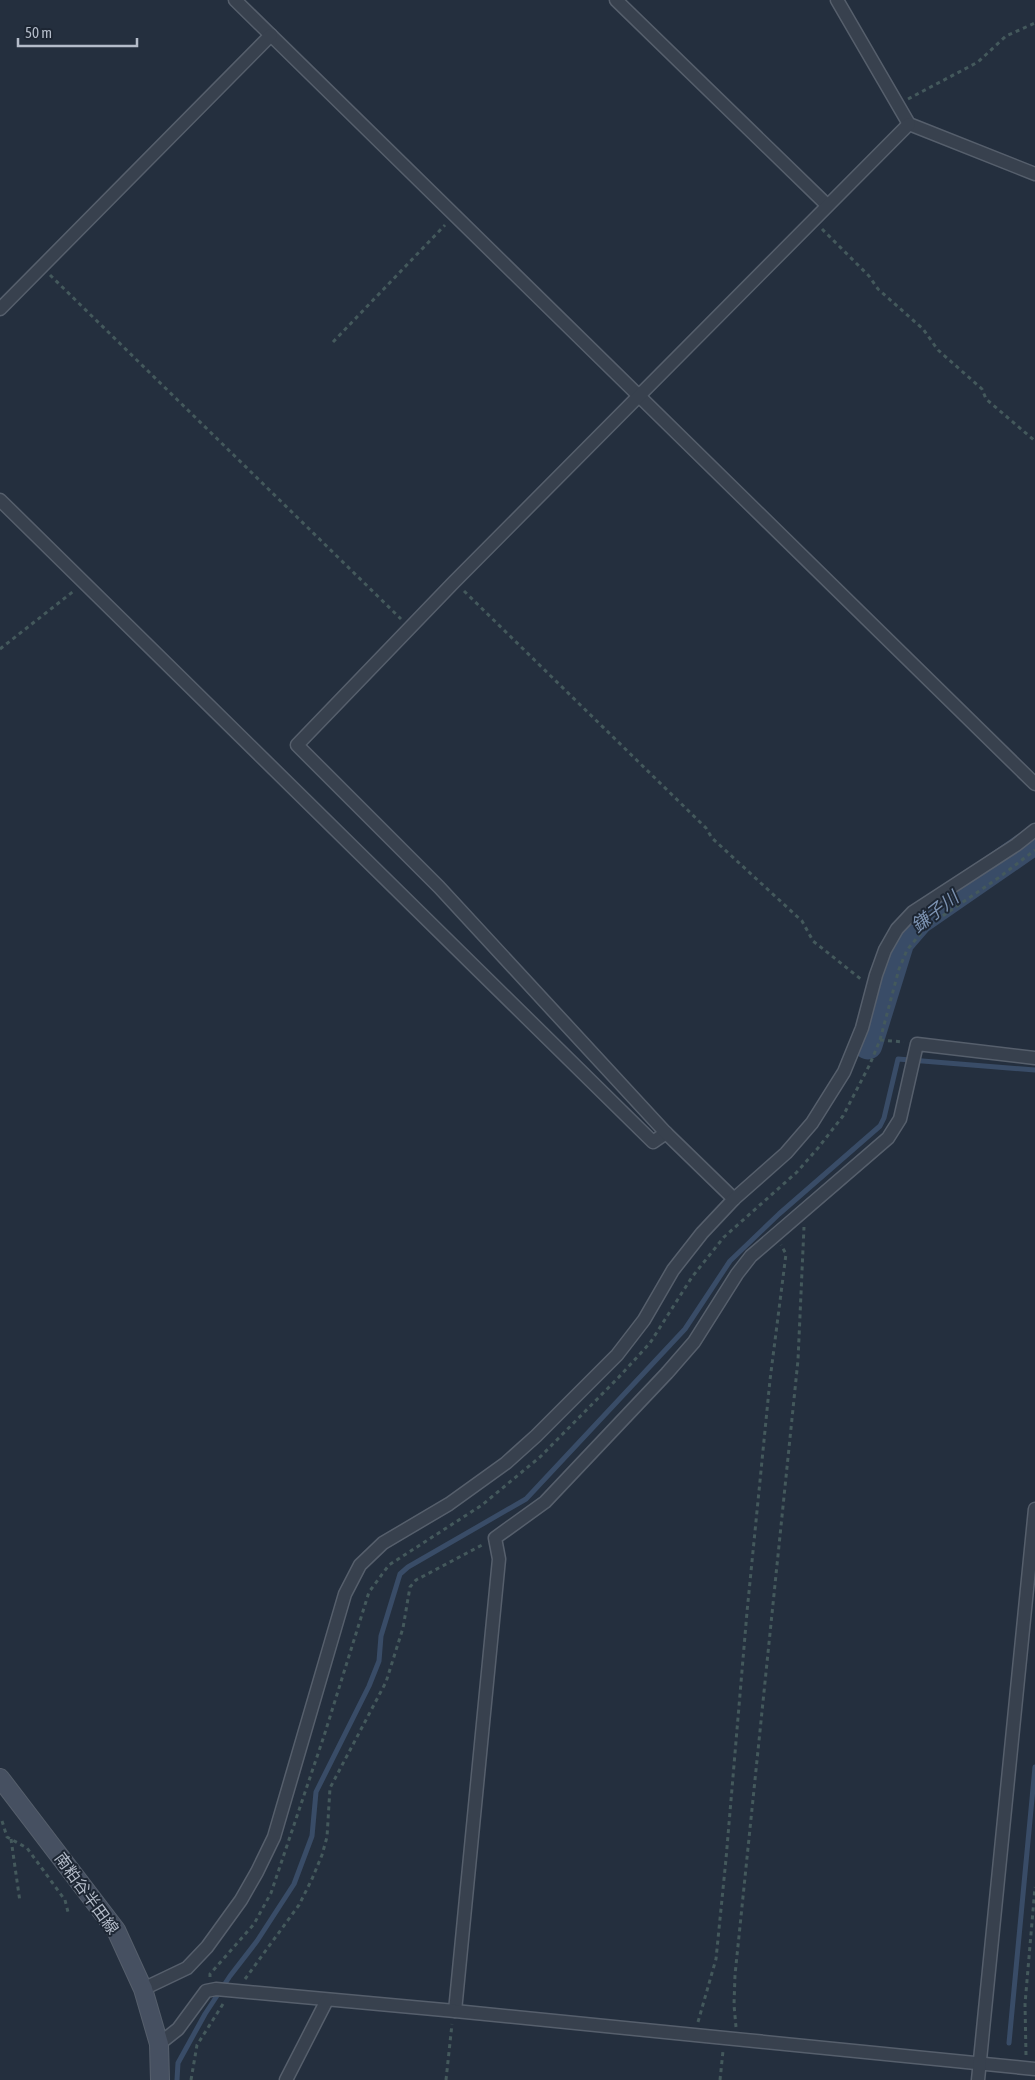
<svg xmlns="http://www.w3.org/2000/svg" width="1035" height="2080" font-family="'Asap Condensed','Noto Sans JP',sans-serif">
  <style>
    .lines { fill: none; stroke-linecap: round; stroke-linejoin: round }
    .stream { stroke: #394c67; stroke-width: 5 }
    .river { stroke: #394c67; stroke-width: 29 }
    .street-casing { stroke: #565f6c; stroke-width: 15 }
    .secondary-casing { stroke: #565f6c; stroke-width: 20 }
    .path { stroke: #44595c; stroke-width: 3; stroke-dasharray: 4 4; stroke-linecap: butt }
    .street { stroke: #38414e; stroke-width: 12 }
    .secondary { stroke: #465061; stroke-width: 18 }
    .labels { text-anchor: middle; stroke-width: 4; stroke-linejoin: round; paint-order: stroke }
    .street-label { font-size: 16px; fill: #b4bcc9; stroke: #1d2633 }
    .water-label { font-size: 18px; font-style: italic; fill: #7c92b1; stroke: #1d2633 }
  </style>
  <rect width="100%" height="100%" fill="#242f3e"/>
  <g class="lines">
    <g class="stream">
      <polyline points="1009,2043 1035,1767"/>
      <polyline points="177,2080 178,2063 205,2014 230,1976 257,1941 294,1884 312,1836 316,1792 369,1686 379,1661 381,1636 400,1574 408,1567 526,1499 685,1329 730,1261 779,1214 880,1126 884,1118 898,1059 1035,1070"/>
    </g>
    <polyline class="river" points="868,1045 900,942 919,920 1035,840"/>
    <defs>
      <g id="street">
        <polyline points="235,0 1035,784"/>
        <polyline points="616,0 827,205"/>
        <polyline points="837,0 909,124 1035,174"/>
        <polyline points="0,309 271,35"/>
        <polyline points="0,500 653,1142 666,1133"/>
        <polyline points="734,1199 666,1133 439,887 297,745 454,582 909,124"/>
        <polyline points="143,1989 187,1968 207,1947 241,1900 257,1872 274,1837 345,1594 360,1565 383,1543 449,1504 506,1463 536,1436 617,1355 644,1320 673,1270 702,1233 734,1199 786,1153 812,1123 844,1072 862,1028 876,975 885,950 897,929 913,912 1016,845 1035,830"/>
        <polyline points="455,2011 499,1559 495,1538 545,1502 667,1373 694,1342 737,1274 751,1256 888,1138 900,1119 917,1044 1035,1058"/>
        <polyline points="159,2044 178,2029 206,1991 216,1989 455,2011 1035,2069"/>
        <polyline points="286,2080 327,2000"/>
        <polyline points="978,2080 1035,1509"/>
      </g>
      <polyline id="secondary" points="0,1778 116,1930 143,1989 159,2044 160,2080"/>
    </defs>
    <use href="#street" class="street-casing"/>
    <use href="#secondary" class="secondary-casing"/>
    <g class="path">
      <polyline points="908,99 978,62 1006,36 1035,23"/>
      <polyline points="822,229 869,276 878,289 923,329 938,350 982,389 986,399 1035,441"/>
      <polyline points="50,275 401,619"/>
      <polyline points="333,342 445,225"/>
      <polyline points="464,591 706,828 712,838 802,921 813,941 862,980"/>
      <polyline points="0,649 75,590"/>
      <polyline points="880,1040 904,1042"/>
      <polyline points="2,1821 7,1837 27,1848 65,1900 68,1912"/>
      <polyline points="11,1839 20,1902"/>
      <polyline points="210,1977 210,1974 254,1924 271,1893 324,1736 369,1592 389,1565 482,1505 540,1457 618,1378 650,1343 692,1277 724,1237 797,1172 818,1148 843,1116 870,1064 880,1040 899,969 907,950 925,928 1001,876 1035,850"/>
      <polyline points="245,1979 299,1905 312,1879 322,1855 327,1837 330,1788 386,1682 403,1628 410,1587 416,1580 482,1545"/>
      <polyline points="698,2022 716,1959 726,1859 747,1612 770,1380 786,1254 781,1245"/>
      <polyline points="736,2027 734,2005 735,1975 798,1360 804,1227"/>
      <polyline points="1026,2055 1025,2004 1035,1887"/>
      <polyline points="191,2080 197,2045 223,2004"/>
      <polyline points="446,2080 452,2024"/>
      <polyline points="720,2080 723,2051"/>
    </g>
    <use href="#street" class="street"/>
    <use href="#secondary" class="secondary"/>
  </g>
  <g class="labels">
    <g class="street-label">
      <text transform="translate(87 1893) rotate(54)" y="6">南粕谷半田線</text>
    </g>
    <g class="water-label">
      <text transform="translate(935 912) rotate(-38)" y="6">鎌子川</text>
    </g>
  </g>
  <path d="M18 38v8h119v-8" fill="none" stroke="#b4bcc9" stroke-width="2.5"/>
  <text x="25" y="38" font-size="15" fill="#b4bcc9" stroke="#1d2633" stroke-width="4" paint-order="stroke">50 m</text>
</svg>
